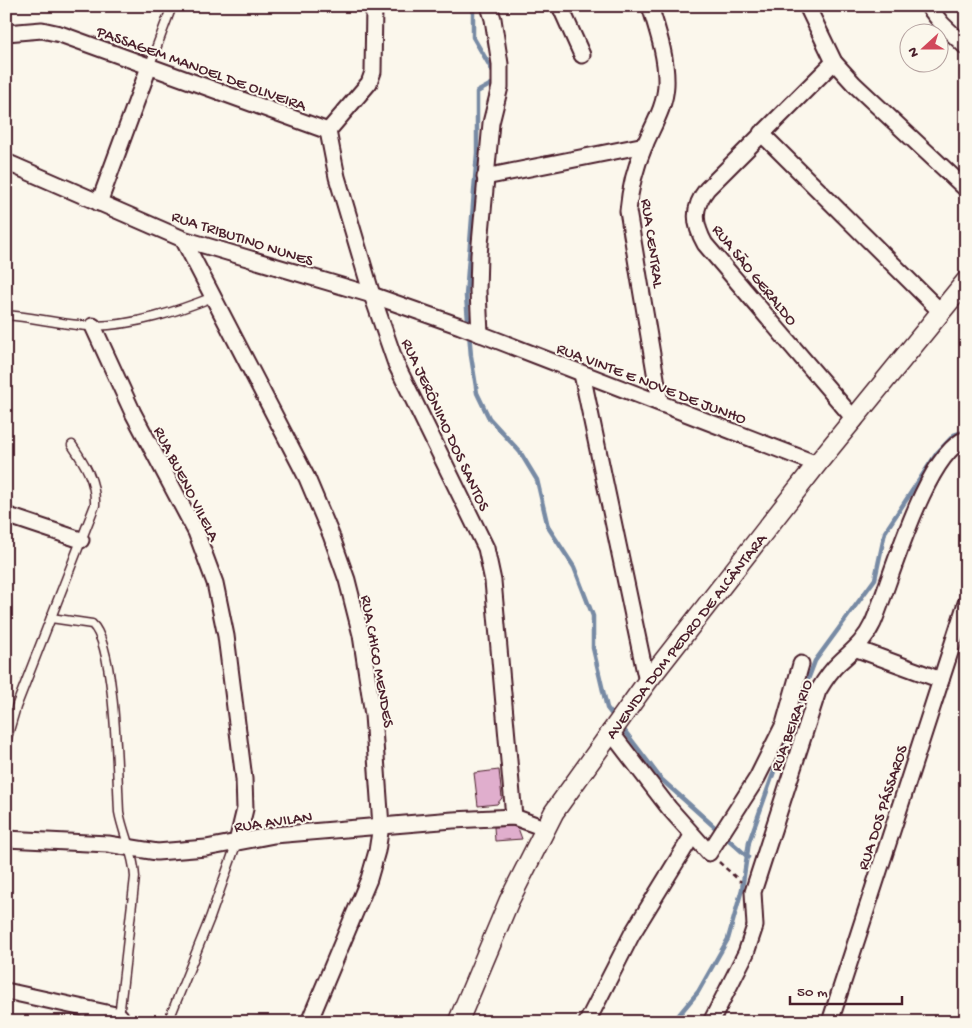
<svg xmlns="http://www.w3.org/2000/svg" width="972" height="1028" font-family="'Gochi Hand',sans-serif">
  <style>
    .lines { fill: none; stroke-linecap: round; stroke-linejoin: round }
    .stream { stroke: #778aa4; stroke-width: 4.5 }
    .building { fill: #e0aecd; stroke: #4a1f2b }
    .service-casing { stroke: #4a1f2b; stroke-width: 11 }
    .minor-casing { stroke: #4a1f2b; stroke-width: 19 }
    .tertiary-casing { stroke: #4a1f2b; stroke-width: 22 }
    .path { stroke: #4a1f2b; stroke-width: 2.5; stroke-dasharray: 5 4; stroke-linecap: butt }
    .service { stroke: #fbf7ec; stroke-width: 8 }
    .minor { stroke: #fbf7ec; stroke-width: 15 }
    .tertiary { stroke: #fbf7ec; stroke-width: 19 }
    .labels { text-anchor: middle; stroke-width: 4; stroke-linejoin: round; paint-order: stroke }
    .street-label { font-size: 16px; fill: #4a1f2b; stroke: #fbf7ec }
  </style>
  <rect width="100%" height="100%" fill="#fbf7ec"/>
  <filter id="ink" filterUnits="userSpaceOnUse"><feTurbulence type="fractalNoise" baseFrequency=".02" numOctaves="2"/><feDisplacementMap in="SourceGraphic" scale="10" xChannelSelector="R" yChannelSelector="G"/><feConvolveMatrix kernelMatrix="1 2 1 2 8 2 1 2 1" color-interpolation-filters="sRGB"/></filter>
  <g filter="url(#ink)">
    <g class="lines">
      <g class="stream">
        <polyline points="473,6 473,37 494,73"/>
        <polyline points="497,81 477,92 477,153 466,296 471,356 477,393 489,418 520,452 537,480 548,527 574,567 593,616 593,648 607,708 614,717"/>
        <polyline points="793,719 815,661 875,579 885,532 937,453 954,435 966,431"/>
        <polyline points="621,726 661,779 748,857"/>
        <polyline points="673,1022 698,992 728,939 742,889 749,842 789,729"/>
      </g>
    </g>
    <g class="building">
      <polygon points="499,770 502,798 497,804 478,806 474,773"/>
      <polygon points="513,826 518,828 522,839 495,841 494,827"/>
    </g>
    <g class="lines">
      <defs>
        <g id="service">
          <polyline points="149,67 172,6"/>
          <path d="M6 315C35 317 65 326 94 326 136 325 175 312 213 297"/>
          <path d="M51 618 92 624C116 645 117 776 119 812 123 834 134 854 135 877L119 1017"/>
          <path d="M6 741 16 707 95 505C96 481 85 464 72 445"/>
          <polyline points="168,1022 210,918 237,842"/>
        </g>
        <g id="minor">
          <polyline points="374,6 373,72 369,83 328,131 337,177 372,295 396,364 486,548 493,581 514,817"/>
          <polyline points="560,6 582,55"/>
          <path d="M650 6C658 32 667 58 666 85 665 108 652 127 644 147 635 168 630 188 628 211L660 402"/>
          <polyline points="807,6 834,62 854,84 966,189"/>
          <polyline points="928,6 942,24 966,47"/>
          <polyline points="6,33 42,30 60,34 328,131"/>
          <path d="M834 62 707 189C692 208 694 224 705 244L855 420"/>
          <polyline points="761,133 940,311"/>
          <polyline points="6,162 183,239 372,295 460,326 817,464"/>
          <polyline points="485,177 645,145"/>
          <polyline points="99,203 149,67"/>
          <polyline points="183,239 307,478 331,535 347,580 361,635 373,715 381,826 377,851 369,879 309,1022"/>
          <polyline points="93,326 133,413 196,532 215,583 226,636 244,779 245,809 237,842"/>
          <polyline points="480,334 478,291 479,255 491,123 500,87 500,64 493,19 489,6"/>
          <polyline points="582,374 647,682"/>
          <polyline points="6,515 81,540"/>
          <polyline points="857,649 941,680"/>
          <polyline points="610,731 669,808 709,853 757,778 784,724 801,664"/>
          <polyline points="6,839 108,844 157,852 206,848 274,835 453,820 514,817 544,828"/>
          <polyline points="6,991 120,1016"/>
          <polyline points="587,1022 632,934 692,836"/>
          <path d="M711 1022 746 953 755 926 753 892 818 691C824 681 830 671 839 663 853 650 864 642 873 623 890 584 925 453 966 439"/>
          <polyline points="830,1022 966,603"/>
        </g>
        <g id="tertiary">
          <path id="s1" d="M458 1022 509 901 554 812 647 682 817 464 966 281"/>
        </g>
      </defs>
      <use href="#service" class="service-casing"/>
      <use href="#minor" class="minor-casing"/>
      <use href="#tertiary" class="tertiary-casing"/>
      <polyline class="path" points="719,862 741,882"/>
      <use href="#service" class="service"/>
      <use href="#minor" class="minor"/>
      <use href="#tertiary" class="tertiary"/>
    </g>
  </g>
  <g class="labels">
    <g class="street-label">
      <text transform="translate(202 67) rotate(20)" y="6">PASSAGEM MANOEL DE OLIVEIRA</text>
      <text transform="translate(243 237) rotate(18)" y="6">RUA TRIBUTINO NUNES</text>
      <text transform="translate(654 243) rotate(82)" y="6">RUA CENTRAL</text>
      <text transform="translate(756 274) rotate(51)" y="6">RUA SÃO GERALDO</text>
      <text transform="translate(652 382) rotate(21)" y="6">RUA VINTE E NOVE DE JUNHO</text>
      <text transform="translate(447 424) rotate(65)" y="6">RUA JERÔNIMO DOS SANTOS</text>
      <text transform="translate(188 483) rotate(63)" y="6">RUA BUENO VILELA</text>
      <text dy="6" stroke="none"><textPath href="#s1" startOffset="451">AVENIDA DOM PEDRO DE ALCÂNTARA</textPath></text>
      <text transform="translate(379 661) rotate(80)" y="6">RUA CHICO MENDES</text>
      <text transform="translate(790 725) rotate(-70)" y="6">RUA BEIRA RIO</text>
      <text transform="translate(881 807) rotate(-72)" y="6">RUA DOS PÁSSAROS</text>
      <text transform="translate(273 820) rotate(-8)" y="6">RUA AVILAN</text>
    </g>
  </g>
  <rect width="972" height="1028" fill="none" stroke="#fbf7ec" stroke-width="25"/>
  <rect x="12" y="12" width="947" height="1003" fill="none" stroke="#4a1f2b" stroke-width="2" filter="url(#ink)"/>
  <g transform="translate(924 48) rotate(249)"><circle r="24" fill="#fbf7ec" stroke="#b4a19f"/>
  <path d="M0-4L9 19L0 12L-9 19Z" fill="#d1495b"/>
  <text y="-8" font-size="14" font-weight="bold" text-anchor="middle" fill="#4a1f2b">N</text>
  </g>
  <path d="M790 996v8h112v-8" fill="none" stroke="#4a1f2b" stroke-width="2.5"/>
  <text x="797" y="996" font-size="15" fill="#4a1f2b" stroke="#fbf7ec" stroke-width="4" paint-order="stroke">50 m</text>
</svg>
